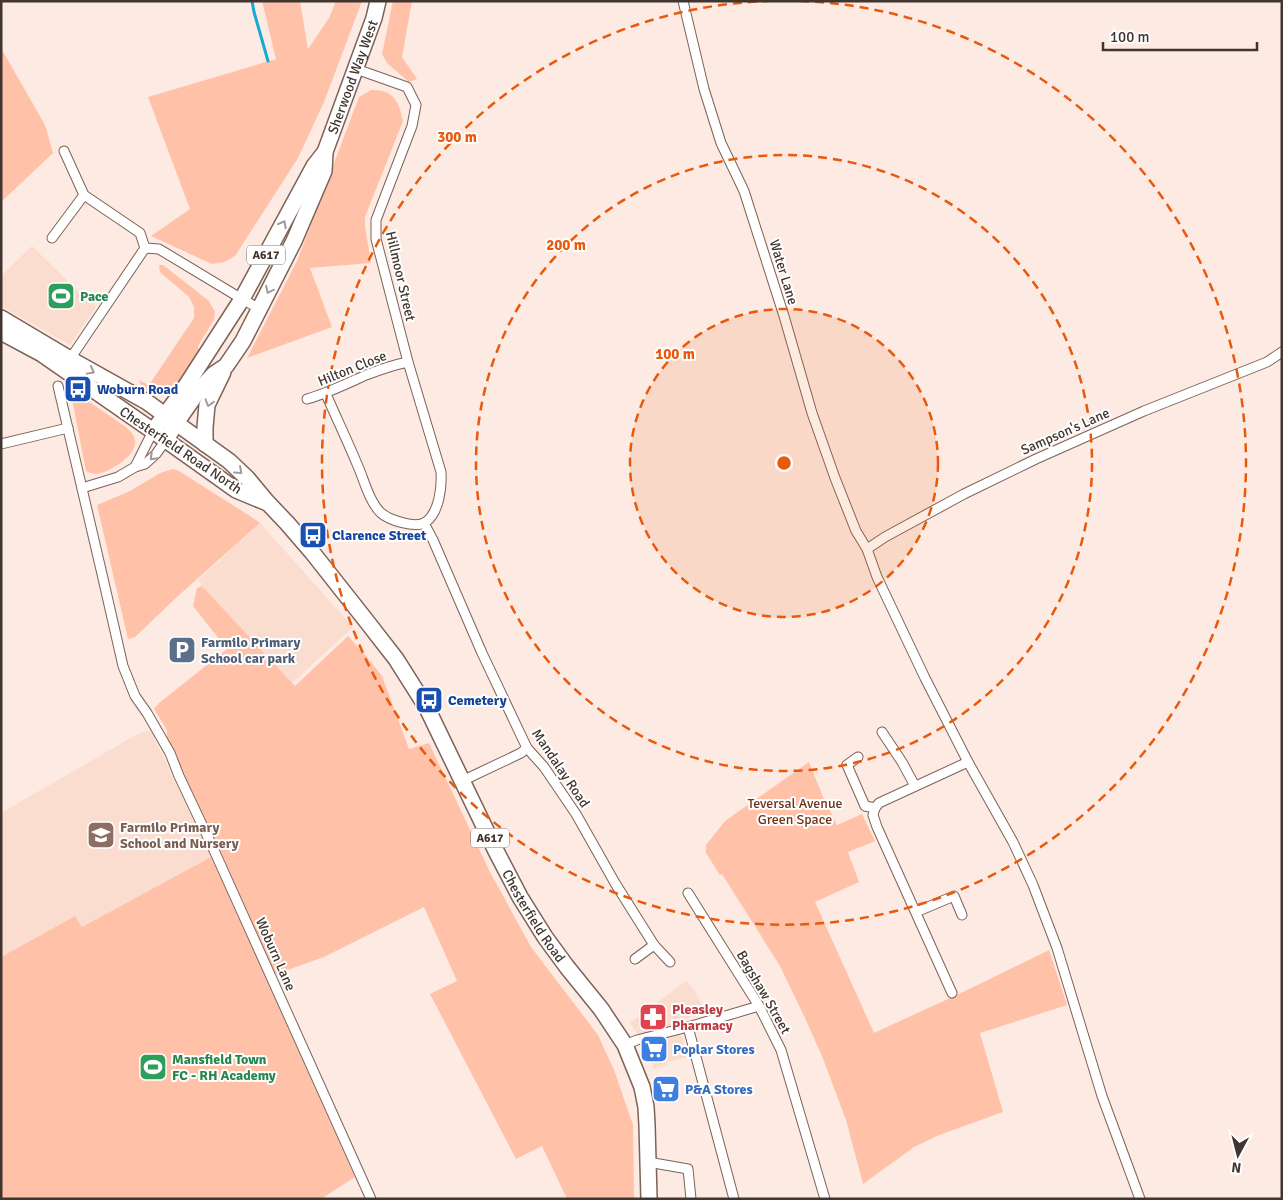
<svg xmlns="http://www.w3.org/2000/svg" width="1283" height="1200" font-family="Signika,sans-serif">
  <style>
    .built { fill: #fbddd0 }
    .green { fill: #ffc2a9 }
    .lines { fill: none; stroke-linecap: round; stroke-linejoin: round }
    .stream { stroke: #16aad3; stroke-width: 3 }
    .minor-casing { stroke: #7c6257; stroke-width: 11 }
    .primary-casing { stroke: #7c6257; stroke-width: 18 }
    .trunk-casing { stroke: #7c6257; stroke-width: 18 }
    .minor { stroke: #fff; stroke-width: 9 }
    .primary { stroke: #fff; stroke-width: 15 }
    .trunk { stroke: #fff; stroke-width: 15 }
    .oneway { stroke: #a09a98 }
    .ring { fill: none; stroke: #e8590c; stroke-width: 2.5; stroke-dasharray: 9 6 }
    .labels { text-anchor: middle; stroke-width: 4; stroke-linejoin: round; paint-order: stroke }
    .shield { fill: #fff; stroke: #7a726e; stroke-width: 1 }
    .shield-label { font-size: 12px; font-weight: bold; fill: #413530 }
    .street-label { font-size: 14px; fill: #413530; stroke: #fff }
    .leisure-label { font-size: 14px; font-weight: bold; fill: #27864d; stroke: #fff; text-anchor: start }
    .transit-label { font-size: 14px; font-weight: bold; fill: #164399; stroke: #fff; text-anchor: start }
    .service-label { font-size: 14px; font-weight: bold; fill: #4e5e75; stroke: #fff; text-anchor: start }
    .park-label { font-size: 14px; fill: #6e3318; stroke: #fff }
    .education-label { font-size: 14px; font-weight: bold; fill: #785e54; stroke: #fff; text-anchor: start }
    .health-label { font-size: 14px; font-weight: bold; fill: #be3a42; stroke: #fff; text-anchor: start }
    .shop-label { font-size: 14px; font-weight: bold; fill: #366cbe; stroke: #fff; text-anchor: start }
    .centre { fill: #e8590c; stroke: #fff; stroke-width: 2.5 }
    .ring-label { font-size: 15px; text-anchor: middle; font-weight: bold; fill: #e8590c; stroke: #fff; stroke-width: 4; stroke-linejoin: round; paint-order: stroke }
  </style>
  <rect width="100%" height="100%" fill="#fdeae3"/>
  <g class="built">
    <polygon points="32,246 87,300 96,307 70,345 1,306 1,276"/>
    <polygon points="260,523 353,627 292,683 202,586 198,580"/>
    <polygon points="151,731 211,857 81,928 75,916 1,957 1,813 141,732"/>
    <polygon points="686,981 693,988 706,1012 695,1017 695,1016 670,1023 682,1037 687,1057 667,1062 667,1065 654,1068 646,1046 630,1023"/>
  </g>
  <g class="green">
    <polygon points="262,1 300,1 308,49 329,18 336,1 362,1 324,102 298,158 235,256 224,262 212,264 151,236 190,209 148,97 276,59"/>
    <polygon points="393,1 412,1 402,57 417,79 409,82 387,63 382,54"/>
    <polygon points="1,48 45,125 53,153 1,202"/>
    <path d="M371 90C393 89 399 101 403 121L365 217V226L371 263 310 268 332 327 247 358 297 261 359 97Z"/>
    <polygon points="159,265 163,265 209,301 215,312 214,320 198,346 199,351 173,391 168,394 160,396 155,395 142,388 139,380 149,385 194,318 194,307 189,297 160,272"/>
    <path d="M79 395 126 427C130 431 134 434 135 440 138 455 110 472 97 474 93 474 90 473 86 471L72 399 76 396Z"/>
    <polygon points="173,469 179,471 250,516 260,523 178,596 135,637 128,639 97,505 130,491 160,473"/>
    <polygon points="202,586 295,686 348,636 366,656 382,676 409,749 429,743 490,872 531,947 598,1035 614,1070 633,1125 634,1199 567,1199 542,1146 516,1159 430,994 457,981 424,907 324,957 276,974 271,967 217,843 167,742 167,730 154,709 159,703 227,649 193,606 197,588"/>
    <polygon points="809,762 823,797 837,825 862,814 875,841 848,852 859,882 815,902 874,1033 961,993 1049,950 1067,1005 980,1033 1003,1112 939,1135 914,1147 863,1184 846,1120 822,1056 804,1016 780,966 722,874 720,875 706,853 706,845 725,821"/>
    <polygon points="211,857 355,1177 321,1199 1,1199 1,957 75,916 82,927"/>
  </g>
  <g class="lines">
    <polyline class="stream" points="252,1 254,12 268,61"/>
    <defs>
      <g id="minor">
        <polyline points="683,1 704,89 721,143 744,191 784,316 812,413 835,478 856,531 867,549 877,577 925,678 968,762 1013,842 1033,885 1057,948 1102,1096 1140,1199"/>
        <polyline points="64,151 84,195 140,233 145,248 68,362"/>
        <polyline points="52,238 84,195"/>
        <polyline points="145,248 159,249 242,299 260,309"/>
        <polyline points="58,386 102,574 123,666 135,696 147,713 170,753 179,776 213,848 371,1199"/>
        <path d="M326 394C336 417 347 440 357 464 364 479 368 499 380 512 388 520 416 529 426 522 439 512 442 488 441 472L408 362 376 239V220L412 126 416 105 407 87 356 69"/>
        <path d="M307 399C328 393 346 384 366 375 379 370 393 365 408 362"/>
        <polyline points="1,444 68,428"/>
        <polyline points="135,467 153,431"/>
        <polyline points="82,488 118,477 135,467 145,464 156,454 166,440"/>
        <polyline points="424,523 433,540 482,653 527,748 544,767 576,814 615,883 654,945 670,962"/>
        <polyline points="867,549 885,537 964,494 1036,459 1144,411 1267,362 1282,352"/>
        <polyline points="882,732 902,762 915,786"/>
        <polyline points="858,757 847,765 865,806 875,808 873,815 877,827 952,993"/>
        <polyline points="462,781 521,753 527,748"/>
        <polyline points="875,808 879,803 968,762"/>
        <polyline points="688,893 759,1006 781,1050 825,1199"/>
        <polyline points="916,912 954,896 962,915"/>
        <polyline points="635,959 654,945"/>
        <polyline points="688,1027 734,1199"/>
        <polyline points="625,1045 637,1040 688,1027 759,1006"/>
        <polyline points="648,1162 688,1169 691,1199"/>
      </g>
      <g id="primary">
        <polyline points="1,318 70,359 147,402 165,415"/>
        <polyline points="1,332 42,354 153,431"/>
      </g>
      <g id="trunk">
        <path id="s1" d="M165 415 229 461 247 478 267 502 287 523 312 552 368 623 396 659 427 708 496 851 520 897 545 937 567 967 601 1009 625 1045 642 1087 646 1107 647 1125 649 1199"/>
        <path id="s2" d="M166 440 176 423 199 390 214 374 226 366 243 341 294 241 324 171 325 152 374 18 378 1"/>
        <polyline points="205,444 205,427 207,405 223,372"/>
        <polyline points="265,502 236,490 153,431 180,395 242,299 314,166 325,152"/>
      </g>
    </defs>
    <use href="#minor" class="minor-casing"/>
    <use href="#primary" class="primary-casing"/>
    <use href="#trunk" class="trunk-casing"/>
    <use href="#minor" class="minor"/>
    <use href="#primary" class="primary"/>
    <use href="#trunk" class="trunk"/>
  </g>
  <defs><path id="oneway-chevron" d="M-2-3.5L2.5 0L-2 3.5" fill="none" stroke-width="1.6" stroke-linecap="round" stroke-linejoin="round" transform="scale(1.25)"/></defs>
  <g class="oneway">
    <use href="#oneway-chevron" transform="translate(283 224) rotate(-62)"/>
    <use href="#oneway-chevron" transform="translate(269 290) rotate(116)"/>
    <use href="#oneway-chevron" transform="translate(91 371) rotate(29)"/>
    <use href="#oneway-chevron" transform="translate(209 403) rotate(107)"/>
    <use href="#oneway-chevron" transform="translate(153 457) rotate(135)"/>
    <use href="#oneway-chevron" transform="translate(239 471) rotate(42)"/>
  </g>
  <circle cx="784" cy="463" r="154" fill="#e8590c" fill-opacity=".12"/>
  <g class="ring">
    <circle cx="784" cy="463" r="154"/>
    <circle cx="784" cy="463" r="308"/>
    <path d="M800 1A462 462 0 1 1 768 1"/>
  </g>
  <defs>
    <symbol id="stadium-square" viewBox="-11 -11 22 22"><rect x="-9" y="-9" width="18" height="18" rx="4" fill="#2e9e5b" stroke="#fff"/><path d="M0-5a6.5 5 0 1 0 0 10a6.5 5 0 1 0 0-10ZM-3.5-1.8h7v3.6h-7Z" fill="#fff"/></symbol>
    <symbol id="bus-square" viewBox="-11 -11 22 22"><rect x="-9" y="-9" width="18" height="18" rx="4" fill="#1a4fb4" stroke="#fff"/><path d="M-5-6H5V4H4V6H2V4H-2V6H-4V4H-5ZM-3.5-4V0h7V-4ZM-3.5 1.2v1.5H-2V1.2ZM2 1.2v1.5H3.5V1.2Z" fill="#fff"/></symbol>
    <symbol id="parking-square" viewBox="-11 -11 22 22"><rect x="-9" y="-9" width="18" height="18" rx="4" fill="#5c6f8a" stroke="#fff"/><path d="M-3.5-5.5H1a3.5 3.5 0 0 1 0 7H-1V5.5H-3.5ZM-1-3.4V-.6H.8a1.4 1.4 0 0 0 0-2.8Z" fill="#fff"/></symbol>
    <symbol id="school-square" viewBox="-11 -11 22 22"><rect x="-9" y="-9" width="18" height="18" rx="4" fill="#8d6e63" stroke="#fff"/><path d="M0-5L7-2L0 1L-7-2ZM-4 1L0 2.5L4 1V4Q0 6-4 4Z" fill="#fff"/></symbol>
    <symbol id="pharmacy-square" viewBox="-11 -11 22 22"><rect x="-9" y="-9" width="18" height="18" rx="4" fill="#e0444e" stroke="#fff"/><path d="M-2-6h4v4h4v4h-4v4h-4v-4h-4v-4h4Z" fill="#fff"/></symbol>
    <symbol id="supermarket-square" viewBox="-11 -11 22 22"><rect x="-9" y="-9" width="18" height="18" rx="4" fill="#3f7fe0" stroke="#fff"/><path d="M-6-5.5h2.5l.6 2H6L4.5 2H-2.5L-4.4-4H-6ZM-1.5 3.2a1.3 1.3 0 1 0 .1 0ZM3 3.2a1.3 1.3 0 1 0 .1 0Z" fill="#fff"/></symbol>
  </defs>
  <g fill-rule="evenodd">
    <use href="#stadium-square" x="45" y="280" width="32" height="32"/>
    <use href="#bus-square" x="62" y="373" width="32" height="32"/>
    <use href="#bus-square" x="297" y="519" width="32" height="32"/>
    <use href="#parking-square" x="166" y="634" width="32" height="32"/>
    <use href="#bus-square" x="413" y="684" width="32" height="32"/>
    <use href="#school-square" x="85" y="819" width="32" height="32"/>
    <use href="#pharmacy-square" x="637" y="1001" width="32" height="32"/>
    <use href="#supermarket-square" x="638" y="1033" width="32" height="32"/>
    <use href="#stadium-square" x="137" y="1051" width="32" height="32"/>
    <use href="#supermarket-square" x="650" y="1073" width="32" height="32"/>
  </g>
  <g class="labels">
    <g class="shield">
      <rect x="247" y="245.5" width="38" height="19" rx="4"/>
      <rect x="471" y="828.5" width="38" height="19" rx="4"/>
    </g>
    <g class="shield-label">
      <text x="266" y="259">A617</text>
      <text x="490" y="842">A617</text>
    </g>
    <g class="street-label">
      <text dy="5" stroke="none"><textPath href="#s2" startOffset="414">Sherwood Way West</textPath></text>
      <text transform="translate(784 272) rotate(73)" y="5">Water Lane</text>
      <text transform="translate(401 276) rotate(77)" y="5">Hillmoor Street</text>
      <text transform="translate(352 368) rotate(-22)" y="5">Hilton Close</text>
      <text transform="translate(1065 431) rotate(-24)" y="5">Sampson's Lane</text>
      <text transform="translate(181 450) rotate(34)" y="5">Chesterfield Road North</text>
      <text transform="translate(561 768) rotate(56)" y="5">Mandalay Road</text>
      <text dy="5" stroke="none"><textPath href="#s1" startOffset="630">Chesterfield Road</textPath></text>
      <text transform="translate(276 954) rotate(66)" y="5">Woburn Lane</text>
      <text transform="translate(764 992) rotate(60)" y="5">Bagshaw Street</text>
    </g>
    <g class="leisure-label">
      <text x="80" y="301">Pace</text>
      <text x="172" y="1064">Mansfield Town<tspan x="172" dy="16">FC - RH Academy</tspan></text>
    </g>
    <g class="transit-label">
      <text x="97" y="394">Woburn Road</text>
      <text x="332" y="540">Clarence Street</text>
      <text x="448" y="705">Cemetery</text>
    </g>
    <g class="service-label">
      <text x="201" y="647">Farmilo Primary<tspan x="201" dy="16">School car park</tspan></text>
    </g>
    <g class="park-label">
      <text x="795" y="808">Teversal Avenue<tspan x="795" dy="16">Green Space</tspan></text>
    </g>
    <g class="education-label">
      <text x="120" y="832">Farmilo Primary<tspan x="120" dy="16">School and Nursery</tspan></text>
    </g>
    <g class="health-label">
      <text x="672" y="1014">Pleasley<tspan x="672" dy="16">Pharmacy</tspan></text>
    </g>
    <g class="shop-label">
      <text x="673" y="1054">Poplar Stores</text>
      <text x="685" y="1094">P&amp;A Stores</text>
    </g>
  </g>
  <circle cx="784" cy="463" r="8" class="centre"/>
  <g class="ring-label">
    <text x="457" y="142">300 m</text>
    <text x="566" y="250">200 m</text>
    <text x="675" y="359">100 m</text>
  </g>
  <rect width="1283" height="1200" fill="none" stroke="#413530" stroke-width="5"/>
  <g transform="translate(1238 1155) rotate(187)" stroke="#ffffff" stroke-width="4" paint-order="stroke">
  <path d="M0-4L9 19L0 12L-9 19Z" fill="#413530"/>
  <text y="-8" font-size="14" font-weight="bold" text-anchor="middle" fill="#413530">N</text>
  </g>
  <path d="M1103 42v8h154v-8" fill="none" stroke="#413530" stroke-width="2.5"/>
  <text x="1110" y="42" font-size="15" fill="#413530" stroke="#ffffff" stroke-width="4" paint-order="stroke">100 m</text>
</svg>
